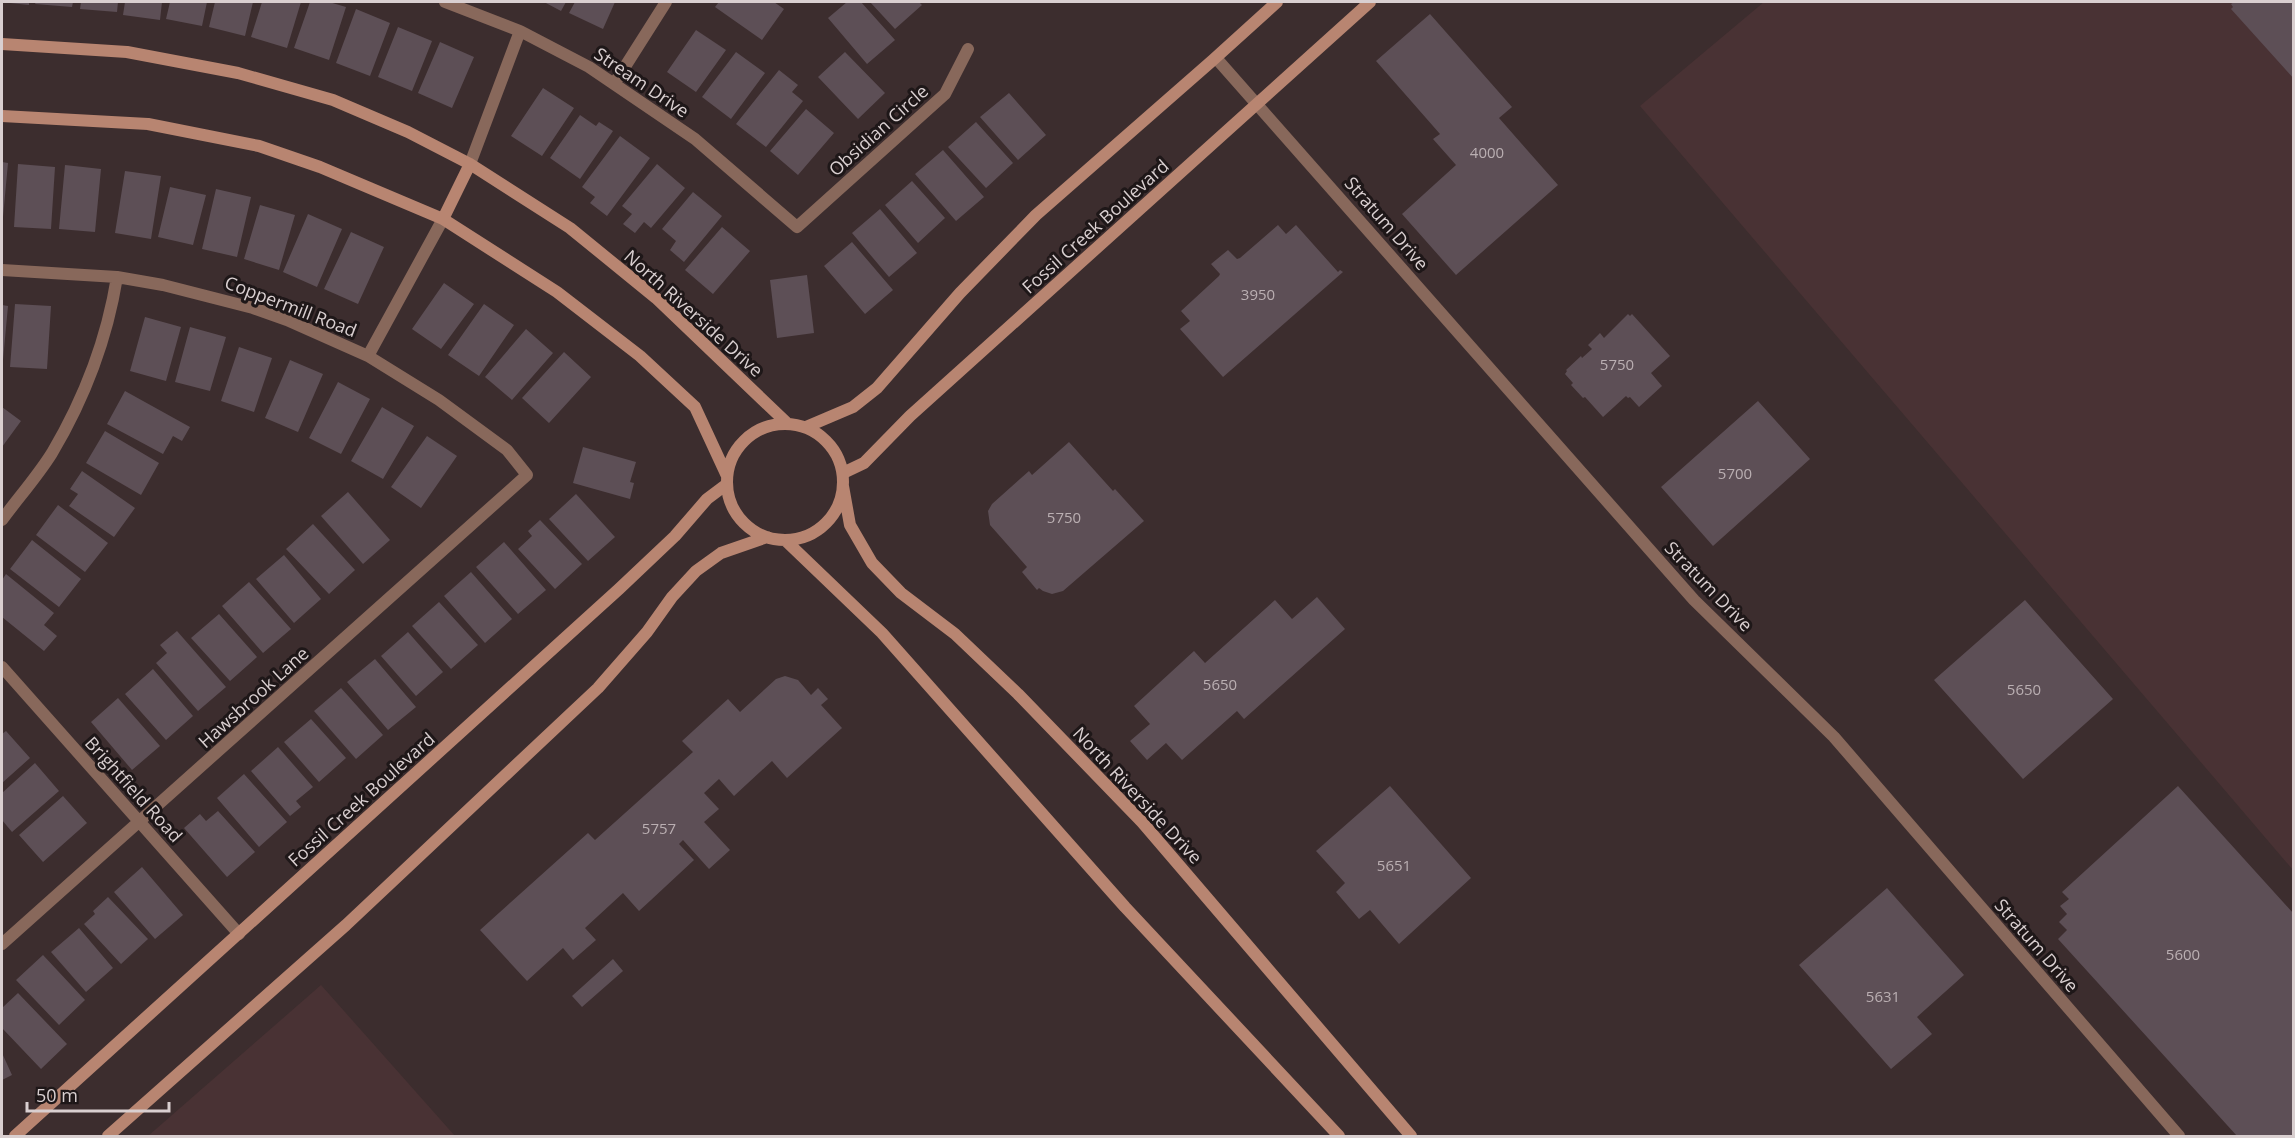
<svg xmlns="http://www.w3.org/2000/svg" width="2295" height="1138" font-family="'Open Sans',sans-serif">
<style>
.built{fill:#493234}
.building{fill:#5d4f56}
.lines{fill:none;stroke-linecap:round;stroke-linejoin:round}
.minor{stroke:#88685b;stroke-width:12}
.secondary{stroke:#b88571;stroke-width:12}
.labels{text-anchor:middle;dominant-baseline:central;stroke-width:6;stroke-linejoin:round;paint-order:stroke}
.number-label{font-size:15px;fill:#baafb2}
.street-label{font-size:18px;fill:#d9cfd0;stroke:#1e1718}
</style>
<rect width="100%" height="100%" fill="#3c2d2e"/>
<!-- built -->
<path class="built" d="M1764 2H2293V870L1640 106Z
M321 985 455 1136H148Z"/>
<!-- building -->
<path class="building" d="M10 2H29V5L10 3Z
M36 2H73L72 7 35 4Z
M81 2H118L117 12 80 9Z
M125 2H162L160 20 123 15Z
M170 2H207L202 26 166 19Z
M215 2H253L245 36 209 27Z
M262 2H301L287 48 251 37Z
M310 2H329L346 7 329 60 294 48Z
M544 2H566L561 11Z
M575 2H615L603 29 569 13Z
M719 2H774L784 9 762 40 715 7Z
M847 2H861L895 40 867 64 828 18Z
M870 2H919L922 5 895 29Z
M2234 2H2294V79L2231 9 2233 7 2231 4Z
M356 9 390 23 370 76 336 63Z
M1430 14 1512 107 1499 118 1558 185 1456 275 1402 214 1456 165 1433 139 1440 134 1376 61Z
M398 27 432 41 412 91 378 77Z
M696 30 726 50 696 92 667 72Z
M440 42 474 57 452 108 418 93Z
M736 52 765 73 731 119 702 97Z
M845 52 885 93 858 119 818 77Z
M779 70 798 85 792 92 803 101 766 147 736 124Z
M543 88 574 108 542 156 511 136Z
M1009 93 1046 135 1018 160 980 117Z
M806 109 834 133 798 175 770 151Z
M580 115 596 126 599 122 613 131 580 179 550 158Z
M976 122 1013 163 986 188 948 147Z
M620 136 650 158 607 216 590 203 595 197 582 187Z
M943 150 984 197 956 221 915 174Z
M2 162 8 163 3 217H2Z
M18 164 55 167 51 229 14 227Z
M657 164 685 188 651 228 644 222 635 233 623 224 632 214 622 206Z
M65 165 101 169 95 232 59 229Z
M125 171 161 176 151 239 115 233Z
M912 181 945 218 918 243 885 205Z
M170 187 206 195 193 245 158 237Z
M216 189 251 197 237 257 202 249Z
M693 192 722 216 684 262 670 250 676 241 662 229Z
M260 205 295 215 279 270 244 259Z
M880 209 917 253 889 277 852 233Z
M308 214 342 229 317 287 283 272Z
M1278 225 1286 234 1296 225 1338 272 1340 270 1343 272 1223 377 1180 329 1190 321 1181 311 1219 276 1220 274 1211 264 1228 250 1237 259 1240 258Z
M722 227 750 251 713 294 685 270Z
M351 232 384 247 358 304 324 289Z
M852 242 893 290 865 314 824 266Z
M807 275 814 333 777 338 770 280Z
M444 283 474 304 441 349 412 329Z
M15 304 51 306 47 369 10 367Z
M484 304 514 325 479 376 448 355Z
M2 305 8 306 3 360H2Z
M1628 314 1630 316 1632 314 1670 356 1651 373 1662 386 1639 407 1630 397 1628 398 1626 396 1603 417 1585 397 1583 398 1571 385 1573 383 1565 374 1567 371 1566 370 1581 356 1582 358 1592 349 1588 345 1600 333 1604 338Z
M145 317 181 327 166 381 130 371Z
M190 327 226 337 210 391 175 382Z
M526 329 553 353 512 400 485 377Z
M239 347 272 358 254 412 221 401Z
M564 352 591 377 549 423 522 398Z
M290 360 323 374 298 432 265 418Z
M338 382 370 399 341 454 309 438Z
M125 391 190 427 182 441 173 436 163 454 107 424Z
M1758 401 1810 459 1713 546 1661 487Z
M2 407 21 421 2 447Z
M382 407 414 426 383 479 351 461Z
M105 431 159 463 141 495 86 463Z
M427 436 457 456 421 508 391 487Z
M1069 442 1113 491 1115 489 1144 521 1063 591 1052 594 1043 591 1039 588 1037 590 1022 572 1027 567 990 525 988 511 992 504 1029 471 1032 475Z
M583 447 636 462 630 482 634 483 630 499 573 483Z
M82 471 135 508 114 537 69 506 78 494 70 489Z
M348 492 390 540 363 564 321 516Z
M576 494 615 537 588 561 549 519Z
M58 505 108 543 85 572 36 535Z
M540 520 582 564 555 589 518 549 532 536 528 531Z
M313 524 355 570 329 594 286 549Z
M32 540 81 579 59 607 10 569Z
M504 542 546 590 518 614 476 567Z
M284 555 321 599 294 623 256 579Z
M471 572 512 619 485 643 444 596Z
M6 574 54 613 44 625 57 636 44 651 2 617V580Z
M249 582 291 629 263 653 222 606Z
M1317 597 1345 629 1244 719 1237 711 1182 760 1166 743 1147 760 1130 741 1150 724 1134 706 1194 651 1205 663 1275 600 1292 619Z
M2025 600 2113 699 2023 779 1934 680Z
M439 602 478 645 451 669 412 626Z
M219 614 257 657 230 681 191 638Z
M177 631 226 687 198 711 156 663 167 653 160 645Z
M408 632 443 672 416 696 381 656Z
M375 659 416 707 388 730 347 682Z
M153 669 193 716 166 740 125 694Z
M785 676 798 680 811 695 818 688 828 699 821 705 842 728 787 778 772 761 734 796 719 779 704 793 719 809 704 822 730 850 709 869 683 840 679 844 694 860 651 900 639 911 623 893 585 928 596 940 573 960 563 948 527 981 480 930 588 833 595 840 693 752 682 741 728 699 740 712 776 679Z
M341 688 383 735 356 759 314 711Z
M118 698 160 746 132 770 91 722Z
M311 719 346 758 319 782 284 742Z
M6 731 30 758 2 783V734Z
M278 747 313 787 296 801 301 807 290 816 251 771Z
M35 763 59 791 12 832 2 820V793Z
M244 774 287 822 259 847 217 798Z
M1390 786 1471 878 1399 944 1370 910 1359 919 1336 892 1345 883 1316 851Z
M2178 786 2294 914V1136H2237L2058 939 2067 930 2059 922 2067 914 2060 906 2069 899 2062 892Z
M63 796 87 823 43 862 19 835Z
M218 811 255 852 227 877 184 828 200 814 206 821Z
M142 867 183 915 155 939 114 892Z
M1887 888 1964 975 1917 1017 1932 1034 1891 1069 1799 965Z
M108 897 148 939 121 964 84 924 95 914 93 911Z
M79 928 113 968 86 992 51 952Z
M43 955 85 1000 59 1025 16 980Z
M613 959 623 971 582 1007 572 996Z
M18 993 67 1044 41 1069 2 1028V1008Z
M2 1053 12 1075 2 1080Z"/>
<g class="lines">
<!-- minor -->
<path class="minor" d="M445 2 520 31 589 67 695 139 797 227 945 94 968 49
M1216 58 1694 600 1834 737 2179 1136
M614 84 666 2
M470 164 520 31
M2 270 117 277 163 285 253 308 287 320 368 356 439 400 507 450 527 475 2 944
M368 356 443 219
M2 520C18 498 37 477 52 453 84 399 107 339 117 277
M2 667 239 934"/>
<!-- secondary -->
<path class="secondary" d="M2 44 127 52 238 73 333 100 408 132 470 164 570 228 656 298 788 424
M2 116 148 124 259 146 320 167 443 219 557 292 640 356 695 407 727 476
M443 219 470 164
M727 482a58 58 0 1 1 116 0a58 58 0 1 1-116 0Z
M806 427 853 407 877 388 960 293 1036 215 1213 60 1277 2
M843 473 864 463 910 416 1370 2
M843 486 850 525 872 563 901 593 955 634 1018 694 1142 822 1411 1136
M785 540 882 633 1125 907 1339 1136
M15 1136 619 589 675 536 707 499 727 484
M108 1136 346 925 598 688 647 632 672 597 696 571 721 553 767 537"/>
</g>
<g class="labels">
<!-- number labels -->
<g class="number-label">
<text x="1487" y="152">4000</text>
<text x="1258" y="294">3950</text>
<text x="1617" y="364">5750</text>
<text x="1735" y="473">5700</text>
<text x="1064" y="517">5750</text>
<text x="1220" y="684">5650</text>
<text x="2024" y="689">5650</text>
<text x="659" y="828">5757</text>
<text x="1394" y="865">5651</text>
<text x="2183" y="954">5600</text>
<text x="1883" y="996">5631</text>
</g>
<!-- street labels -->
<g class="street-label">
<text transform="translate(642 82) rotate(34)">Stream Drive</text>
<text transform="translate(878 130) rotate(-42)">Obsidian Circle</text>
<text transform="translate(1387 223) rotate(49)">Stratum Drive</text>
<text transform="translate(1095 226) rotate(-42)">Fossil Creek Boulevard</text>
<text transform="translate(291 306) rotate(21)">Coppermill Road</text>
<text transform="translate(694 313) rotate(42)">North Riverside Drive</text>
<text transform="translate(1709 586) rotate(46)">Stratum Drive</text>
<text transform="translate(253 697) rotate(-42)">Hawsbrook Lane</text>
<text transform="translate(134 789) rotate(48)">Brightfield Road</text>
<text transform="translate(1138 795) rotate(47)">North Riverside Drive</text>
<text transform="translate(361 799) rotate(-42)">Fossil Creek Boulevard</text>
<text transform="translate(2037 945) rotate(49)">Stratum Drive</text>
</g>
</g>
<!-- border -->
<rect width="2295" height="1138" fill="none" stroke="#d9cfd0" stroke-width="6"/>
<!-- scale -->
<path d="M27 1102v9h142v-9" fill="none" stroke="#d9cfd0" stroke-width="3"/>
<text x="36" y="1102" font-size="18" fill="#d9cfd0" stroke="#1e1718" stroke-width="4.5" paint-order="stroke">50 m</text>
</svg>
